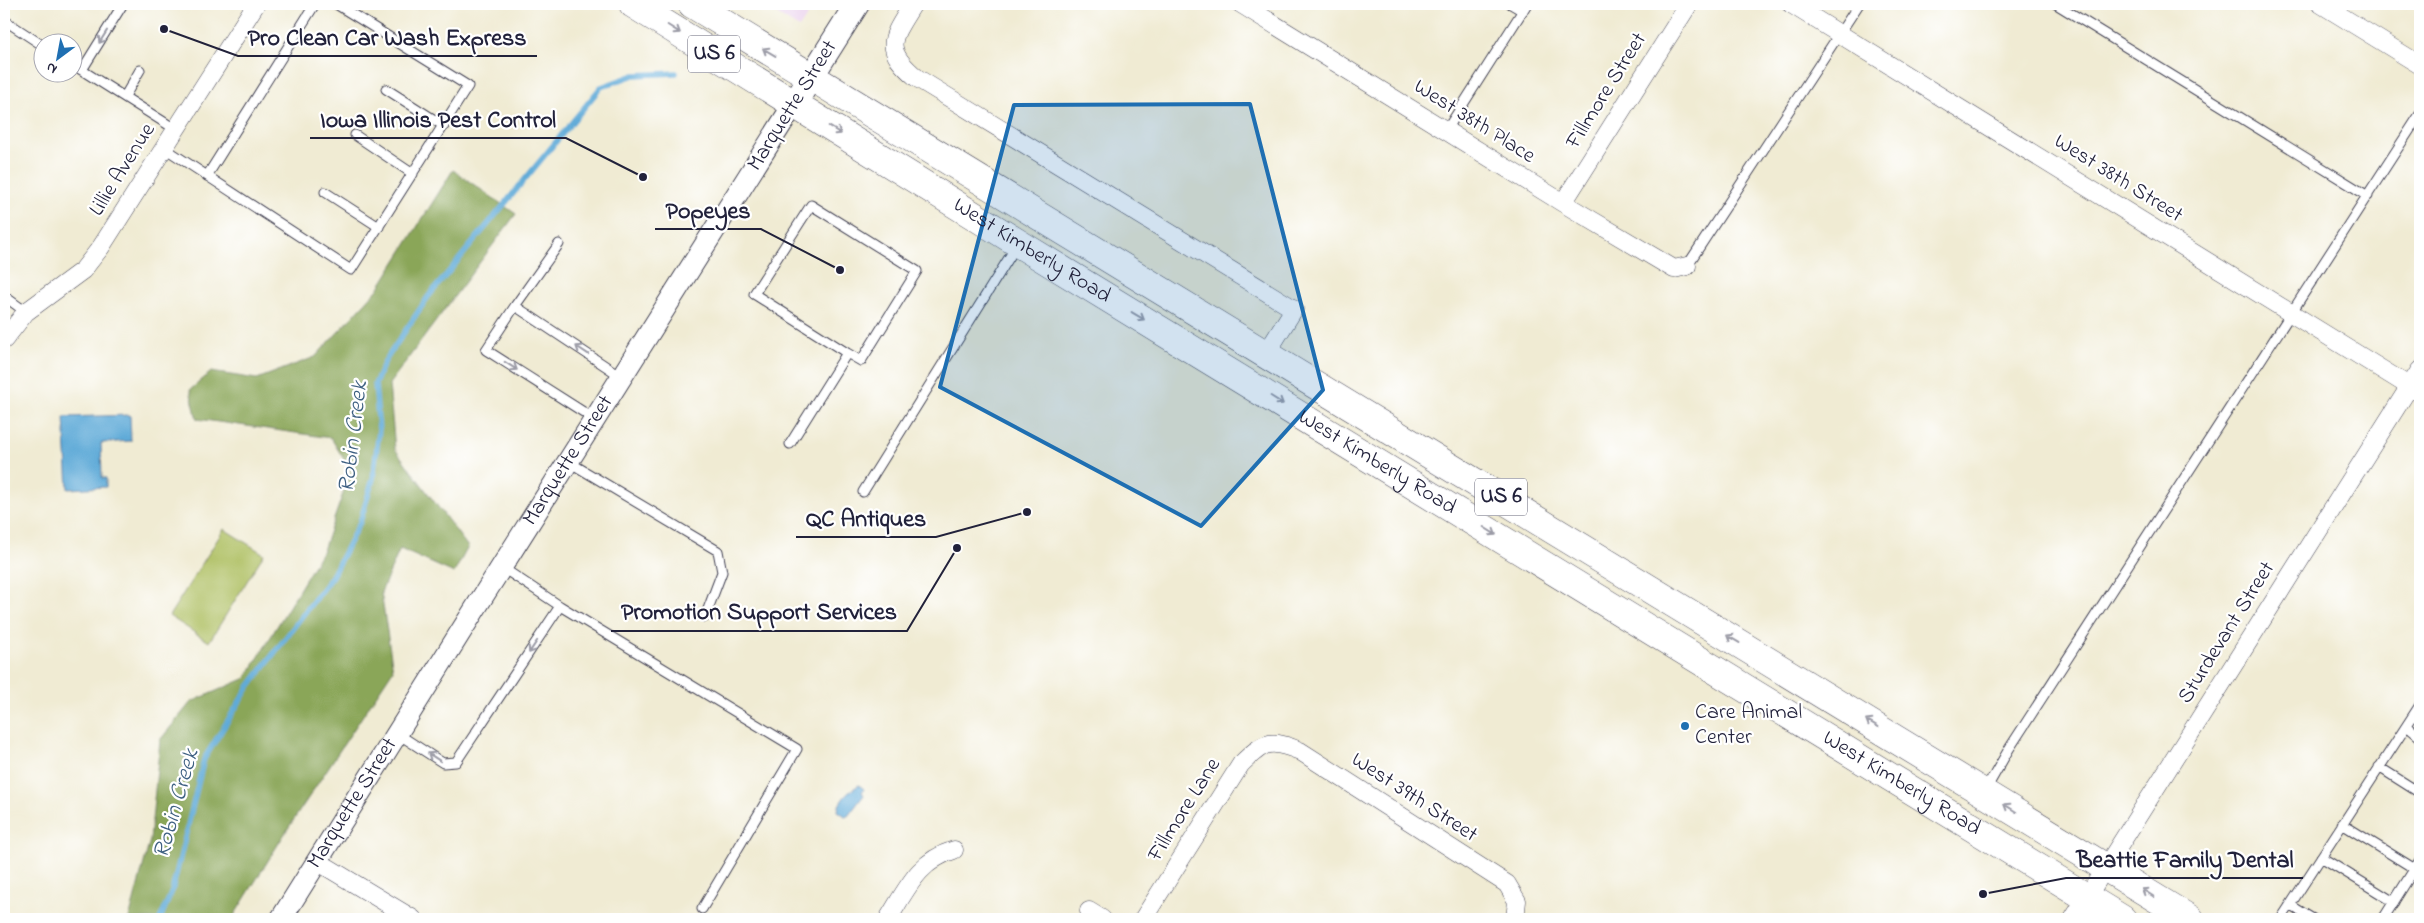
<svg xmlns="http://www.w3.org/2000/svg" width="2424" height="923" font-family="'Indie Flower',sans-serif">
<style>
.built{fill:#ead1ed}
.green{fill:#aebf62;stroke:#68704e}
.forest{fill:#8aa658;stroke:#56644a}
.water{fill:#60abd8;stroke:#41668a}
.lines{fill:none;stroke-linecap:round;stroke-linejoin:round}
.stream{stroke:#60abd8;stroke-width:5.5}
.service-casing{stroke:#414052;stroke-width:11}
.minor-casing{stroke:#414052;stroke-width:19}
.tertiary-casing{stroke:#414052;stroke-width:23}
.secondary-casing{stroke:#414052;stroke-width:26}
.primary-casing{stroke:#414052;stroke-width:29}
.service{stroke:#fff;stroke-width:9}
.minor{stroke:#fff;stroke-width:18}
.tertiary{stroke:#fff;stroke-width:21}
.secondary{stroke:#fff;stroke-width:24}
.primary{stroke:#fff;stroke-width:28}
.oneway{stroke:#9c9ca7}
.marked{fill:#1f6fb2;fill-opacity:0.2;stroke:#1f6fb2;stroke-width:4;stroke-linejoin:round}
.poi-dot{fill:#1f6fb2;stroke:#fff;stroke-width:2}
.labels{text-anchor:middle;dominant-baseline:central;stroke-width:4.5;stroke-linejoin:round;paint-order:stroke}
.shield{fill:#fff;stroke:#646476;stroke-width:1}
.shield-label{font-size:21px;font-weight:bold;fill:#22223b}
.street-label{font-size:22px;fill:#22223b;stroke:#fff}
.poi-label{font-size:22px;fill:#22223b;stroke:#fff;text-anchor:start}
.water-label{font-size:24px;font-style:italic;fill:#3e6082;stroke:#fff}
.leader{fill:none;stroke:#22223b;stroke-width:2}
.callout-dot{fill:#22223b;stroke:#fff;stroke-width:2}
.callout-label{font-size:24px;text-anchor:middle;font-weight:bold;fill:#22223b;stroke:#fff;stroke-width:4.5;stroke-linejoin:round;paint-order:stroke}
</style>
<rect width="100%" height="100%" fill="#fff"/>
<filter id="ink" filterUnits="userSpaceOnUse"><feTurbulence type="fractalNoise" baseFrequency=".02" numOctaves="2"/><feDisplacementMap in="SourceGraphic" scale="10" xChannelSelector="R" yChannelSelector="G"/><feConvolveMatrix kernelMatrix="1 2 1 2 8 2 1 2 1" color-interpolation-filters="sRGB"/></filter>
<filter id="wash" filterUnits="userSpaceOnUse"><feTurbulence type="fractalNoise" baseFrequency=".0096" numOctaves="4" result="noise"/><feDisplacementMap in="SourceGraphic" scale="20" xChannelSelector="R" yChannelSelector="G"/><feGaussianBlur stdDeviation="1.12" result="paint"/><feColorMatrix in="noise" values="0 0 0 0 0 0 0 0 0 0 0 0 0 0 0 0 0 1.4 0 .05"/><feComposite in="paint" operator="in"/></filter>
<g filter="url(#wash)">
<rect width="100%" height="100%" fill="#f0ebd3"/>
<!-- built -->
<path class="built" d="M761 4H815L799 28Z"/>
<!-- green -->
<path class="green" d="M224 529 264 554 209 642 169 616Z"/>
<!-- forest -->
<path class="forest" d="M453 170 516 214 389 384 395 449 468 547 454 573 400 549 381 592 393 670 287 830 232 919H129L150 840 160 740 191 702 246 678 323 550 351 471 331 438 197 419 190 390 211 372 257 379 315 357 378 289Z"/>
<!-- water -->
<path class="water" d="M130 415 131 441 101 443 102 478H106V487L68 489 64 417Z
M859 785 864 789 862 792 864 795 848 816H845L838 811C838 800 852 789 859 785Z"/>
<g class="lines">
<!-- stream -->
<path class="stream" d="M160 919 172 891 204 759 248 688 332 576 360 522 373 479 379 430 375 384 385 361 428 297 601 87 634 75 676 73"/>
</g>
</g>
<g filter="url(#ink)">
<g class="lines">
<!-- service casing -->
<g class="service-casing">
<path id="service" d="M1511 4 1523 11
M2056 4 2368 196
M4 20 42 45
M72 64 175 129
M82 70 123 4
M386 89 444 126
M125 96 140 70
M1446 131 1527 4
M355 135 413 174
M163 147 351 270 468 86 336 4
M207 176 315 4
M325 192 379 227
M1687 266 1859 4
M4 296 26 312
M515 306 559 244
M596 420 486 350 515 306 622 377
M790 444 847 353 754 294 811 205 917 271 861 361 847 353
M569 462 718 551 722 572 705 617
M863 492 1017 245
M503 568 560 606 797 749 702 909
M2407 726 2420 737
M398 734 443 763 456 762 560 606
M2379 767 2420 793
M1985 791 2009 749 2420 114
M2342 824 2415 869
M2321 857 2394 902
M2290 905 2313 919
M2281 919 2420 705
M2383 919 2420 860"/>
</g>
<!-- minor casing -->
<g class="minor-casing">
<path id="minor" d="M913 4C892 38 881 48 917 78L1294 309 1266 354
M1241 4 1563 203 1674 269 1687 266
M1791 4 2420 393
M2321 4 2420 65
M1563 203 1689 4
M4 340 26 312 83 270 101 247 256 4
M317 861 413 919
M1089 911 1102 919
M888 919C907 889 918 861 954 850
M1143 919 1241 764C1264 742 1269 738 1300 751L1507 884 1517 901 1515 919
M2073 919 2420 370"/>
</g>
<!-- tertiary casing -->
<g class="tertiary-casing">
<g id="tertiary">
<path id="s1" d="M281 919C450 646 623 376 794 104"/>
</g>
</g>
<!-- secondary casing -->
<g class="secondary-casing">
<path id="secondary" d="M794 104 857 4"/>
</g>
<!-- primary casing -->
<g class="primary-casing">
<g id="primary">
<path id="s2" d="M633 4 1018 243 2122 919"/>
<path d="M692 4 2190 919"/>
</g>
</g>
<!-- service -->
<use href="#service" class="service"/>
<!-- minor -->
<use href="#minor" class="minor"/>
<!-- tertiary -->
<use href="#tertiary" class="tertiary"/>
<!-- secondary -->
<use href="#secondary" class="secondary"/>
<!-- primary -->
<use href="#primary" class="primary"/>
</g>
<!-- one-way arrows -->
<defs><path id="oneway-shaft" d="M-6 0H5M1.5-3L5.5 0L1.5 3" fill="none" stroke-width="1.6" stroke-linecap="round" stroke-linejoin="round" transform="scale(1.25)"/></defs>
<g class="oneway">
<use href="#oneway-shaft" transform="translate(674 29) rotate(32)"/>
<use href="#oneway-shaft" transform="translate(103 37) rotate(122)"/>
<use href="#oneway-shaft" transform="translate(769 52) rotate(-149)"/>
<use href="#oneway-shaft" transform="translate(835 130) rotate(32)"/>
<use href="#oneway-shaft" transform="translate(1138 316) rotate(31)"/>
<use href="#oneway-shaft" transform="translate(582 350) rotate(-146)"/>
<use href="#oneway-shaft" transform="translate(511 366) rotate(33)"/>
<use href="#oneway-shaft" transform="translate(1277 400) rotate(32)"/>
<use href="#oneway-shaft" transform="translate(1490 531) rotate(32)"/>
<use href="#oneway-shaft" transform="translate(1733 639) rotate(-149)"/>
<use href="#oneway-shaft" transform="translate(533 647) rotate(124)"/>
<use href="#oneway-shaft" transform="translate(1872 723) rotate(-149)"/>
<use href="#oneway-shaft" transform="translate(434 757) rotate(-147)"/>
<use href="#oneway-shaft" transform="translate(2010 808) rotate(-148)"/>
<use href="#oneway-shaft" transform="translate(2148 893) rotate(-148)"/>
</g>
</g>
<!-- marked area -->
<path class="marked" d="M1250 104 1323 390 1201 526 940 387 1014 105Z"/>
<!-- markers -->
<circle class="poi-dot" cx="1685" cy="726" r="5"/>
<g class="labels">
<!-- shield labels -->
<g class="shield">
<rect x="688" y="35.5" width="52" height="37" rx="4"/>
<rect x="1475" y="478.5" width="52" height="37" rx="4"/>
</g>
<g class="shield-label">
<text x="714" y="54">US 6</text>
<text x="1501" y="497">US 6</text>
</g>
<!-- street labels -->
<g class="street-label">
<text transform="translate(1607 91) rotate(-58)">Fillmore Street</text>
<text transform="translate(793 106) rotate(-58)">Marquette Street</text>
<text transform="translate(1474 122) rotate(32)">West 38th Place</text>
<text transform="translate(123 170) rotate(-58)">Lillie Avenue</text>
<text transform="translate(2118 179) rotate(32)">West 38th Street</text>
<text stroke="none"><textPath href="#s2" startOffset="469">West Kimberly Road</textPath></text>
<text stroke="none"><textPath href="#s1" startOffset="541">Marquette Street</textPath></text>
<text stroke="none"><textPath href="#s2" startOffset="874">West Kimberly Road</textPath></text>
<text transform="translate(2227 633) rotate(-58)">Sturdevant Street</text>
<text stroke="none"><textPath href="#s2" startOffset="1489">West Kimberly Road</textPath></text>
<text transform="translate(1414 798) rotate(33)">West 39th Street</text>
<text stroke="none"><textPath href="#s1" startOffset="136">Marquette Street</textPath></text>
<text transform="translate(1185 810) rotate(-58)">Fillmore Lane</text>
</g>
<!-- poi labels -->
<g class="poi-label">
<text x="1695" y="713">Care Animal<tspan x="1695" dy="25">Center</tspan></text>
</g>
<!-- water labels -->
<g class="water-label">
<text transform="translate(354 437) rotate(-83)">Robin Creek</text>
<text transform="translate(177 804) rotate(-74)">Robin Creek</text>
</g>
</g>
<!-- callouts -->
<path class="leader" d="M164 29L238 56H537M643 177L566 138H310M840 270L761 229H655M1027 512L936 537H796M957 548L907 631H611M1983 894L2066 878H2303"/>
<g class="callout-dot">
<circle cx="164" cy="29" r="5"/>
<circle cx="643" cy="177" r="5"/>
<circle cx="840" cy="270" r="5"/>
<circle cx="1027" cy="512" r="5"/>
<circle cx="957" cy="548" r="5"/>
<circle cx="1983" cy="894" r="5"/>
</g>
<g class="callout-label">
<text x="387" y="45">Pro Clean Car Wash Express</text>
<text x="438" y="127">Iowa Illinois Pest Control</text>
<text x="708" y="218">Popeyes</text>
<text x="866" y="526">QC Antiques</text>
<text x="759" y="619">Promotion Support Services</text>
<text x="2185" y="867">Beattie Family Dental</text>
</g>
<!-- margin -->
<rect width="2424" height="923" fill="none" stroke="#fff" stroke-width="20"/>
<!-- north arrow -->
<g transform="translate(58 58) rotate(212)"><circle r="24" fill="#ffffff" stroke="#a7a7b1"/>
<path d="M0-4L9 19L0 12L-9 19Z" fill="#1f6fb2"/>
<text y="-8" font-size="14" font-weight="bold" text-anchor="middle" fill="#22223b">N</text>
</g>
</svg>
